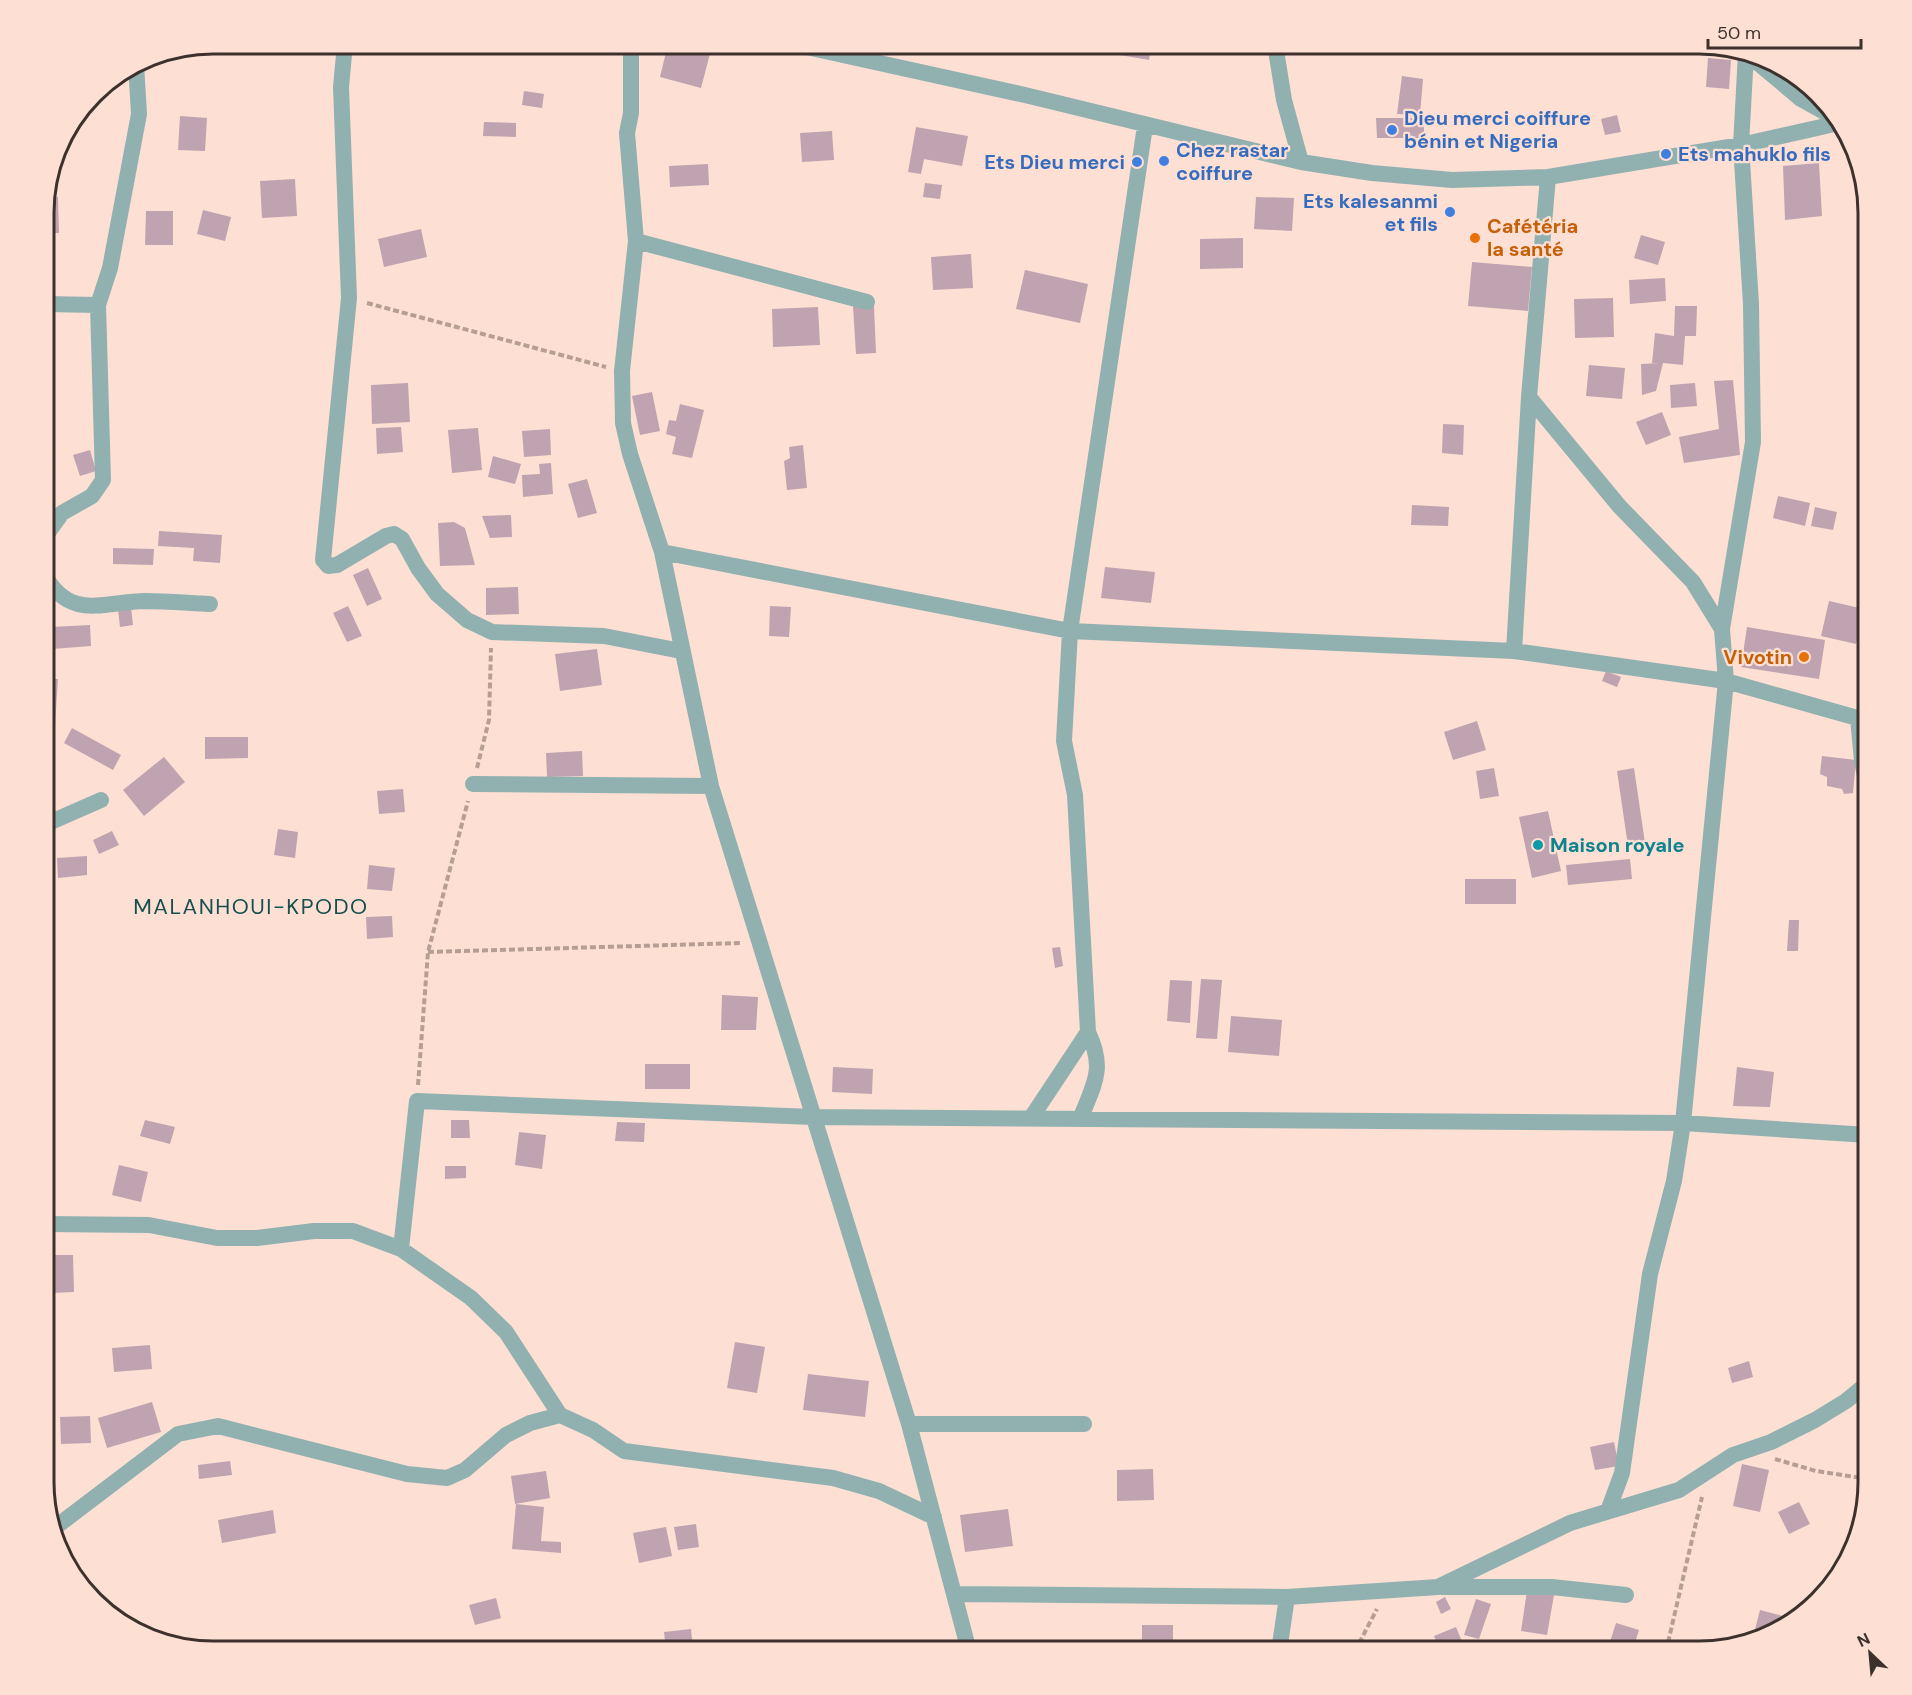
<svg xmlns="http://www.w3.org/2000/svg" width="1912" height="1695" font-family="'DM Sans',sans-serif">
<style>
.building{fill:#c0a3b0}
.lines{fill:none;stroke-linecap:round;stroke-linejoin:round}
.path{stroke:#b69e95;stroke-width:4;stroke-dasharray:6 3;stroke-linecap:butt}
.street{stroke:#91b1b1;stroke-width:16}
.shop-dot{fill:#3f7fe0;stroke:#fedfd3;stroke-width:2}
.food-dot{fill:#e8710a;stroke:#fedfd3;stroke-width:2}
.culture-dot{fill:#0f9aa8;stroke:#fedfd3;stroke-width:2}
.labels{text-anchor:middle;dominant-baseline:central;stroke-width:4.5;stroke-linejoin:round;paint-order:stroke}
.shop-label{font-size:20px;font-weight:bold;fill:#366cbe;stroke:#fedfd3;text-anchor:start}
.food-label{font-size:20px;font-weight:bold;fill:#c56008;stroke:#fedfd3;text-anchor:start}
.culture-label{font-size:20px;font-weight:bold;fill:#0d838f;stroke:#fedfd3;text-anchor:start}
.quarter-label{font-size:22px;letter-spacing:1.5px;fill:#13504e;stroke:#fedfd3}
.rim{fill:none;stroke:#3c312c;stroke-width:3}
</style>
<rect width="100%" height="100%" fill="#fedfd3"/>
<!-- building -->
<path class="building" d="M516 44H541L540 54 515 51Z
M668 44H700L712 46 701 88 660 77Z
M1122 44H1152L1149 60 1120 55Z
M1338 44H1358V49H1337Z
M1486 44H1507L1506 51 1485 49Z
M1708 58 1731 60 1729 89 1706 87Z
M1402 76 1423 79 1420 115 1397 114Z
M524 91 544 94 542 108 522 105Z
M1617 115 1621 132 1605 135 1601 119Z
M180 116 207 118 205 151 178 150Z
M1376 118H1424V138H1377Z
M484 122 516 123V137L483 136Z
M916 127 968 136 962 166 924 159 921 174 908 172Z
M832 131 834 160 802 162 800 133Z
M1819 163 1822 216 1785 220 1783 166Z
M708 164 709 185 670 187 669 166Z
M295 179 297 216 262 218 260 181Z
M925 183 942 185 940 199 923 197Z
M45 197H58L59 233H44Z
M1256 197 1294 198 1292 231 1254 229Z
M203 210 231 217 225 241 197 234Z
M146 211H173V245H145Z
M421 229 427 257 384 267 378 239Z
M1641 235 1665 242 1658 265 1634 258Z
M1243 238V268L1200 269V239Z
M971 254 973 288 933 290 931 257Z
M1472 262 1532 267 1528 311 1468 306Z
M1025 270 1088 284 1080 323 1016 309Z
M1665 278 1666 301 1630 304 1629 280Z
M1613 298 1614 337 1575 338 1574 299Z
M874 306 876 353 856 354 853 307Z
M1675 306H1697L1696 336H1685L1683 365 1663 363 1656 391 1642 395 1641 364 1660 363H1652L1655 333 1674 336Z
M818 307 820 345 773 347 772 309Z
M1589 365 1625 368 1622 399 1586 396Z
M1733 380 1740 455 1684 463 1679 437 1719 429 1714 381Z
M408 383 410 422 372 424 371 385Z
M1695 383 1697 406 1671 408 1670 385Z
M652 392 660 431 640 435 632 396Z
M680 404 704 410 692 458 672 454 676 437 666 434 669 420 676 421Z
M1662 412 1671 435 1646 445 1636 422Z
M1443 424 1464 425 1463 455 1442 453Z
M401 427 403 452 377 454 376 428Z
M478 428 482 470 452 473 448 430Z
M550 429 551 455 524 457 522 431Z
M803 445 807 488 787 490 784 461 790 458 789 447Z
M90 450 96 471 80 476 73 455Z
M493 456 521 464 515 484 488 477Z
M551 463 553 494 523 497 522 475 540 474 539 464Z
M587 479 597 513 578 518 568 484Z
M1778 496 1810 503 1805 526 1773 518Z
M1412 505 1449 507 1448 526 1411 525Z
M1815 507 1837 512 1833 530 1811 526Z
M511 515 512 537 490 538 482 516Z
M454 522 465 528 475 565 440 566 438 523Z
M159 531 222 535 220 563 193 561 194 548 158 546Z
M113 548 154 549 153 565 113 564Z
M1105 567 1155 572 1151 603 1101 598Z
M368 568 382 599 367 606 353 575Z
M518 587 519 614 486 615V588Z
M1829 601 1864 609 1856 644 1821 636Z
M348 606 362 636 347 642 333 613Z
M770 606 791 607 789 637 769 636Z
M131 607 133 625 120 627 118 609Z
M90 625 91 646 52 649 51 627Z
M1747 627 1825 640 1819 679 1741 667Z
M597 649 602 685 560 691 555 654Z
M1606 671 1621 677 1617 687 1602 681Z
M44 679H58L54 740H44Z
M1477 721 1486 750 1453 760 1444 732Z
M72 728 121 755 113 770 64 743Z
M205 737H248V758L205 759Z
M582 751 583 776 547 777 546 753Z
M1822 756 1856 760 1853 793 1844 794 1842 789 1827 786V777L1820 774Z
M164 757 185 782 144 816 123 790Z
M1494 768 1499 796 1480 799 1476 771Z
M1634 768 1645 843 1628 846 1617 771Z
M403 789 405 812 379 814 377 791Z
M1548 811 1561 871 1532 878 1519 817Z
M278 829 298 832 295 858 274 855Z
M112 831 119 845 99 854 93 840Z
M87 856V875L58 878 57 858Z
M1630 859 1632 879 1568 885 1566 865Z
M369 865 395 868 392 891 367 889Z
M1465 879H1516V904H1465Z
M392 916 393 937 367 939 366 917Z
M1789 920H1799L1798 951H1787Z
M1060 947 1063 966 1055 968 1052 948Z
M1201 979 1222 980 1217 1039 1196 1038Z
M1170 980 1192 981 1190 1023 1167 1021Z
M722 995 758 997 756 1030H721Z
M1231 1016 1282 1020 1279 1056 1228 1052Z
M645 1064H690V1089H645Z
M833 1067 873 1069 872 1094 832 1092Z
M1737 1067 1774 1072 1770 1107 1733 1106Z
M145 1120 175 1127 170 1144 140 1136Z
M451 1120H469L470 1138H451Z
M617 1122 645 1123 644 1142 615 1141Z
M519 1132 546 1135 542 1169 515 1165Z
M119 1165 148 1172 141 1202 112 1195Z
M445 1166H466V1178L445 1179Z
M51 1255H73L74 1292 52 1293Z
M735 1342 765 1347 757 1393 727 1388Z
M150 1345 152 1369 114 1372 112 1348Z
M1749 1361 1753 1377 1732 1383 1728 1368Z
M808 1374 869 1381 865 1417 803 1410Z
M152 1402 161 1432 107 1448 98 1418Z
M90 1416 91 1443 61 1444 60 1417Z
M1614 1442 1619 1466 1595 1470 1590 1447Z
M230 1461 232 1475 199 1479 198 1465Z
M1742 1464 1769 1470 1760 1512 1733 1506Z
M1153 1469 1154 1500 1117 1501V1470Z
M546 1471 550 1498 515 1504 511 1476Z
M1799 1502 1810 1524 1789 1534 1778 1512Z
M516 1504 544 1507 541 1541 561 1542V1553L512 1549Z
M1008 1509 1013 1546 965 1552 960 1515Z
M273 1510 276 1533 222 1543 218 1520Z
M696 1524 699 1547 678 1550 674 1527Z
M666 1527 672 1556 639 1563 633 1533Z
M83 1575 102 1594 94 1602 78 1581Z
M1527 1591 1554 1595 1547 1635 1521 1631Z
M1445 1597 1451 1609 1441 1614 1436 1602Z
M496 1598 501 1618 475 1625 469 1605Z
M1476 1599 1491 1604 1479 1639 1464 1635Z
M1760 1610 1794 1619 1764 1638 1752 1641Z
M1616 1623 1639 1630 1634 1646 1647 1650 1649 1641 1659 1644 1656 1651H1607Z
M1142 1625H1173V1650H1142Z
M1456 1627 1466 1651H1440L1434 1636Z
M691 1629 693 1651H666L664 1632Z
M1385 1642 1389 1651H1373L1371 1648Z"/>
<g class="lines">
<!-- path -->
<path class="path" d="M367 303 606 367
M477 768 489 720 491 648
M428 952 742 943
M418 1085 428 952 468 801
M1775 1459 1816 1471 1868 1479
M1355 1651 1377 1609
M1666 1651 1702 1497"/>
<!-- street -->
<path class="street" d="M345 44 341 87 349 298 323 560 328 566 337 565 386 536 394 534 402 539 418 568 437 594 467 620 492 632 604 636 681 651
M631 44V113L627 133 636 241 622 371 623 423 630 454 662 552 711 786 909 1424 969 1651
M793 44 1025 95 1301 162 1372 173 1452 180 1548 177 1741 145 1839 123
M1275 44 1284 100 1301 162
M1746 53 1801 99 1837 119
M636 241 867 302
M44 304 98 305
M1529 397 1620 507 1693 582 1722 629
M44 538 62 513 92 496 103 480 98 305 110 268 139 114 136 64
M662 552 1070 631 1514 651 1726 681 1868 721
M44 574C70 621 102 602 145 601 167 601 188 603 210 604
M1514 651 1529 397 1548 177
M1858 718 1862 761 1868 791
M473 784 711 786
M44 825 101 800
M1081 1117C1095 1082 1105 1068 1088 1032
M1031 1118 1088 1032 1075 795 1064 741 1070 631 1145 126
M44 1224 149 1225 217 1238H257L314 1231H353L401 1249 417 1101 813 1117 1683 1123 1868 1135
M401 1249 471 1298 506 1332 560 1415 593 1430 624 1451 833 1478 879 1491 934 1517
M909 1424H1084
M1608 1511 1622 1473 1650 1274 1674 1181 1683 1123 1726 681 1722 629 1753 442 1751 304 1741 145 1746 53
M53 1529 178 1434 218 1426 407 1474 447 1478 465 1470 506 1435 530 1423 560 1415
M1442 1587H1552L1626 1595
M954 1594 1287 1597 1438 1587 1570 1523 1679 1490 1733 1455 1771 1442 1815 1420 1846 1401 1868 1383
M1279 1651 1287 1597"/>
</g>
<!-- markers -->
<g class="shop-dot">
<circle cx="1392" cy="130" r="6"/>
<circle cx="1666" cy="154" r="6"/>
<circle cx="1164" cy="161" r="6"/>
<circle cx="1137" cy="162" r="6"/>
<circle cx="1450" cy="212" r="6"/>
</g>
<g class="food-dot">
<circle cx="1475" cy="238" r="6"/>
<circle cx="1804" cy="657" r="6"/>
</g>
<circle class="culture-dot" cx="1538" cy="845" r="6"/>
<g class="labels">
<!-- shop labels -->
<g class="shop-label">
<text x="1404" y="118">Dieu merci coiffure<tspan x="1404" dy="23">bénin et Nigeria</tspan></text>
<text x="1176" y="150">Chez rastar<tspan x="1176" dy="23">coiffure</tspan></text>
<text x="1678" y="154">Ets mahuklo fils</text>
<text x="1125" y="162" text-anchor="end">Ets Dieu merci</text>
<text x="1438" y="201" text-anchor="end">Ets kalesanmi<tspan x="1438" dy="23">et fils</tspan></text>
</g>
<!-- food labels -->
<g class="food-label">
<text x="1487" y="226">Cafétéria<tspan x="1487" dy="23">la santé</tspan></text>
<text x="1792" y="657" text-anchor="end">Vivotin</text>
</g>
<!-- culture labels -->
<g class="culture-label">
<text x="1550" y="845">Maison royale</text>
</g>
<!-- quarter labels -->
<g class="quarter-label">
<text x="251" y="906">MALANHOUI-KPODO</text>
</g>
</g>
<!-- crop -->
<path d="M0 0H1912V1695H0ZM213 54H1699A159 159 0 0 1 1858 213V1482A159 159 0 0 1 1699 1641H213A159 159 0 0 1 54 1482V213A159 159 0 0 1 213 54Z" fill="#fedfd3" fill-rule="evenodd"/>
<path class="rim" d="M213 54H1699A159 159 0 0 1 1858 213V1482A159 159 0 0 1 1699 1641H213A159 159 0 0 1 54 1482V213A159 159 0 0 1 213 54Z"/>
<!-- north arrow -->
<g transform="translate(1870 1653) rotate(334)" stroke="#fedfd3" stroke-width="4.5" paint-order="stroke">
<path d="M0-4.5L10 22L0 15L-10 22Z" fill="#3c312c"/>
<text y="-9" font-size="16" font-weight="bold" text-anchor="middle" fill="#3c312c">N</text>
</g>
<!-- scale -->
<path d="M1708 39v9h153v-9" fill="none" stroke="#3c312c" stroke-width="3"/>
<text x="1717" y="39" font-size="18" fill="#3c312c" stroke="#fedfd3" stroke-width="4.5" paint-order="stroke">50 m</text>
</svg>
